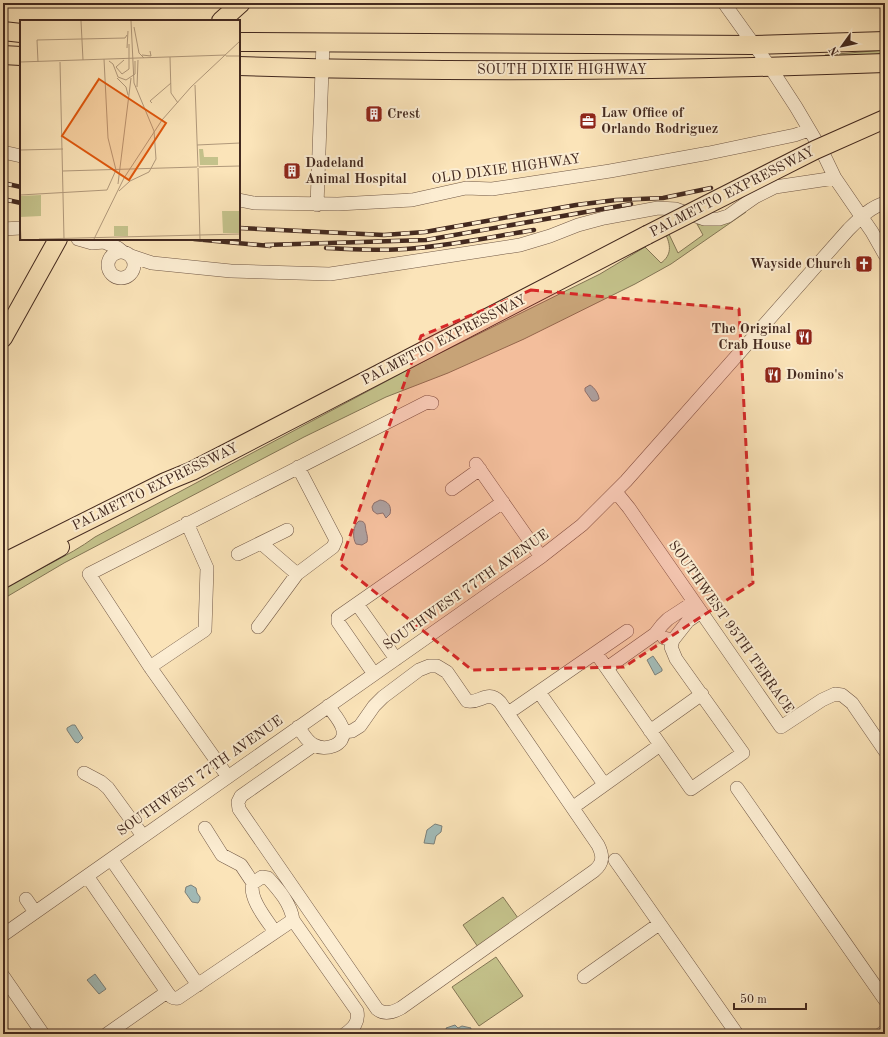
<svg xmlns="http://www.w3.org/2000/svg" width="888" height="1037" font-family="'Old Standard TT',serif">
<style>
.green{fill:#c4c28b;stroke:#847655}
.water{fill:#a2bcb9;stroke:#7c817b}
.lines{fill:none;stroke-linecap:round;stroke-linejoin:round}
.minor-casing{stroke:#715846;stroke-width:14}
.highway-casing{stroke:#43291f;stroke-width:20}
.minor{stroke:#fcedd2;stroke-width:13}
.highway{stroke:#fbe4b9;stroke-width:18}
.rail-casing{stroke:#43291f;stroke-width:4.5}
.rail{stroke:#fcedd2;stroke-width:3;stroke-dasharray:9;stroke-linecap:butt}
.highway-bridge-casing{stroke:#43291f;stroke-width:20;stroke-linecap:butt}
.highway-bridge{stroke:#fbe4b9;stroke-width:18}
.marked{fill:#d62828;fill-opacity:0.2;stroke:#d62828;stroke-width:3;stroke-dasharray:8 5;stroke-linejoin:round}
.labels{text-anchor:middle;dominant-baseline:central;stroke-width:4;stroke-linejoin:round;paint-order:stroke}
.street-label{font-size:14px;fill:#43291f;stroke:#fcedd2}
.poi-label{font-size:14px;font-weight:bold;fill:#43291f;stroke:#fcedd2;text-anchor:start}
.inset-road{fill:none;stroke:#b1997b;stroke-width:1}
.view{fill:#e0570d;fill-opacity:0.15;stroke:#e0570d;stroke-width:2}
.inset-edge{fill:none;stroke:#43291f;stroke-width:2}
</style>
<rect width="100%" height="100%" fill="#fbe4b9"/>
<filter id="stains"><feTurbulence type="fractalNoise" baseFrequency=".005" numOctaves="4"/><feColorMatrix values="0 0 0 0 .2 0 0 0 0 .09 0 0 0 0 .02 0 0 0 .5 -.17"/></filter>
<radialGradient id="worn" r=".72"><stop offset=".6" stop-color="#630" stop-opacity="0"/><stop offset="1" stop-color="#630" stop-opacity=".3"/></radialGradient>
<!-- green -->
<path class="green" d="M885 50V54L825 57V55Z
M744 210 746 212 671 264 635 284 524 339 448 373 386 397 304 437 64 563 3 599V588C33 571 68 557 95 537L428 359 600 274 645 247 661 263C672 255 671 245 665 233L668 232 678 253 703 235 697 224 705 225Z
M503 897 518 918 478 947 463 925Z
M496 957 523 996 479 1026 452 987Z"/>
<!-- water -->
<path class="water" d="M590 385C594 387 599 394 599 399L596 401H592L585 391V388Z
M380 500C388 501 392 506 390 514L386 518 383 513 377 514 373 511 372 507 374 503Z
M359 521C366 521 365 525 366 531 367 535 368 537 367 542L362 545 356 544C352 538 353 525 359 521Z
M653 656 662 669V671L655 675 647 660Z
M72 725H75L83 738 78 743 75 742 67 730V728Z
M435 824 442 826 441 832 436 836 434 844 424 843 427 830Z
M191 885 196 888 197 893 200 897V900L198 903 192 902 185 892 186 887Z
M95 974 106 989 99 994 87 980Z
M455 1025 458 1028 462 1026 471 1028 470 1034H448L446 1028Z"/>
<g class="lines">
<!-- minor casing -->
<g class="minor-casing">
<path id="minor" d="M724 3 770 67 796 107 822 151 835 178 872 232 885 255
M3 152 21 156
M239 200 254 203 338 204 412 200 466 188 492 189 610 171 709 153 795 135 809 130
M317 205 323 43
M3 229 21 228
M78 239 92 243 104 242 118 248 123 252
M108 265a13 13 0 1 1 26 0a13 13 0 1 1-26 0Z
M131 256 152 263 231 271 330 274 520 245 550 236 578 225 604 218 658 208 676 209 704 219H719L728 216 755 197 775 187 835 178
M476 464 541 557
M452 489 480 469
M616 492 629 508 781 727 822 700 835 694 842 695 852 703 885 751
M261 543 297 574
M238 554 287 530
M357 604 396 659
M258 627 297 574 333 547 336 540 298 467
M664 638 673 640 688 621 701 612
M596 653 691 789 743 753 676 659 671 647 673 640
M150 667 205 630 207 568 187 523
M607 668 655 634 662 625 668 619 694 602
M374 674 338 622V617L503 502
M539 692 604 784
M514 709 627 631
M298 727C303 733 307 742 314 745 325 751 346 746 343 730 341 721 333 713 328 706
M650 731 702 694
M314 745 241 796 238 802 239 809 377 1009C384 1015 392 1013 401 1008L594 871C604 863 603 855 598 845L500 702C487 689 480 704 467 701L447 672 437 666H429L419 670 383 697 374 706 360 726 352 731 343 732
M84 773 101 782 108 788 143 836
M228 777 150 667 89 574 427 402 432 403
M737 788 885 1000
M579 803 660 745
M205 828 222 855 241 865 253 883
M111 859 198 985
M615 860 737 1034
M87 876 167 992C170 996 172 999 178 998L293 920 357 1011C359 1022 354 1028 345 1034
M26 899 35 912
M275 932C267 920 248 898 253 883L262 877 268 878C279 890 291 904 293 920
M3 935 541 557 582 525 626 481 848 230C859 219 870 207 885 203
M3 976 43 1034
M584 977 659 924
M107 1034 167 992
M881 1034 885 1031"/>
</g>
<!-- highway casing -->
<g class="highway-casing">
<path id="highway" d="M221 21 241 3
M3 31 21 33
M239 42 753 45 885 41
M3 55 21 56
M239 66C454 73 670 71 885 63
M3 338 58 239
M3 563 165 482 192 471 647 235
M3 579 60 547"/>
</g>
<!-- minor -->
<use href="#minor" class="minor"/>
<!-- highway -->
<use href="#highway" class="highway"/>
<!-- rail casing -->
<g class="rail-casing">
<path id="rail" d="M3 183 21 187
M3 199 21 203
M239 228 384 235 425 232 576 205 616 200 663 198 711 188
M194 239 270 246
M265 245 426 240 631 204
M326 248C352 249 379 251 406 249 449 246 491 237 534 230"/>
</g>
<!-- rail -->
<use href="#rail" class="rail"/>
<!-- highway-bridge casing -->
<g class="highway-bridge-casing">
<path id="highway-bridge" d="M647 235 815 150 885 119"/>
</g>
<!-- highway-bridge -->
<use href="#highway-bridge" class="highway-bridge"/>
</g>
<!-- marked area -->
<path class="marked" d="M531 290 739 309 753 583 624 667 472 670 340 564 421 336Z"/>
<!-- icons -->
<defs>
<g id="building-square" transform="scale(0.9)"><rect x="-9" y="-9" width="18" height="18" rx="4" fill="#8f2418" stroke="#fcedd2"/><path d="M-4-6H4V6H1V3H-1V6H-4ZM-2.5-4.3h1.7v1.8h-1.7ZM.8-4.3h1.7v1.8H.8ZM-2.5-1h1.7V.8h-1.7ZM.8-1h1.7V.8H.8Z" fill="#fff"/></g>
<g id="office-square" transform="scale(0.9)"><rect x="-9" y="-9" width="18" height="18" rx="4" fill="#8f2418" stroke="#fcedd2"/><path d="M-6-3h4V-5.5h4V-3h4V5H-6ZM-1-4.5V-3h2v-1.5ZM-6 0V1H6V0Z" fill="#fff"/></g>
<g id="church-square" transform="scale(0.9)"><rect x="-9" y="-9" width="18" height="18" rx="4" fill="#8f2418" stroke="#fcedd2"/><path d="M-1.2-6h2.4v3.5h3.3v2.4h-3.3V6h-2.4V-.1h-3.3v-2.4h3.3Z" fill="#fff"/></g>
<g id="restaurant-square" transform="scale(0.9)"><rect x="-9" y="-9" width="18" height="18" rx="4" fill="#8f2418" stroke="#fcedd2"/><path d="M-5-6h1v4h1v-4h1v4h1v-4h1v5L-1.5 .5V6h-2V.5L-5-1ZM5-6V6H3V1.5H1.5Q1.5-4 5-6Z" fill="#fff"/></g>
</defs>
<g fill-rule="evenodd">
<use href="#building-square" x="374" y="114"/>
<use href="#office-square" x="588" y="121"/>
<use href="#building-square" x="292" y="171"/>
<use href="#church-square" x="864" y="264"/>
<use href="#restaurant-square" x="804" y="337"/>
<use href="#restaurant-square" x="773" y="375"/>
</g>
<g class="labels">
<!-- street labels -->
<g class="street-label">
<text x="562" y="70">SOUTH DIXIE HIGHWAY</text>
<text transform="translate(506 169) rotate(-8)">OLD DIXIE HIGHWAY</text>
<text transform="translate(732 192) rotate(-27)">PALMETTO EXPRESSWAY</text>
<text transform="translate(444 340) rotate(-27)">PALMETTO EXPRESSWAY</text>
<text transform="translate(155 487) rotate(-26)">PALMETTO EXPRESSWAY</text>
<text transform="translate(466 590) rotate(-35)">SOUTHWEST 77TH AVENUE</text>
<text transform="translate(731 627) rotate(55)">SOUTHWEST 95TH TERRACE</text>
<text transform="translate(200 776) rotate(-35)">SOUTHWEST 77TH AVENUE</text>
</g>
<!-- poi labels -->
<g class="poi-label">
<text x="601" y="113">Law Office of<tspan x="601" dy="16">Orlando Rodriguez</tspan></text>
<text x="387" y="114">Crest</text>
<text x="305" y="163">Dadeland<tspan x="305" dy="16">Animal Hospital</tspan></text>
<text x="851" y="264" text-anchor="end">Wayside Church</text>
<text x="791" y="329" text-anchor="end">The Original<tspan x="791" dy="16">Crab House</tspan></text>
<text x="786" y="375">Domino's</text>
</g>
</g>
<!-- overview -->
<g transform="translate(20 20)">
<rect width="220" height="220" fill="#fbe4b9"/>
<path d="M179 129H183L184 137H198V145H180ZM21 175V196L0 197V176ZM202 191H220V213H203ZM94 206H108V216H94Z" fill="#c4c28b"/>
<path class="inset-road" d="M61 1 63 40M114 7 119 33 124 38M107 28 108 11M122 35 131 36 130 31M206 36H220M150 37 151 73 158 83M104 40 96 47 102 54 109 49V24M89 41 93 44 98 57 106 60 115 54V41M0 42 206 35M18 42 17 20 105 18 107 15M40 42 44 219M97 58 106 67 108 75M175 65 178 147M117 67 118 40M132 83 130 81 151 63M177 125 220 123M0 130 43 129M179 147 220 146M178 148 180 219M43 151 177 147M98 164 111 58M99 171 110 161 129 152 136 139 134 111 114 63 111 1M0 175 87 170 96 150 88 118 84 39M0 200 1 219M19 219 220 214M74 219 104 158 142 100 171 67 220 21"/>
<path class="view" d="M79 59 146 103 109 160 42 116Z"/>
<rect width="220" height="220" class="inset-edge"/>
</g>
<!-- margin -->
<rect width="888" height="1037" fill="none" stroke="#fbe4b9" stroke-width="16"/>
<rect x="4" y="4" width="880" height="1029" fill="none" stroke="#43291f" stroke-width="2"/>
<rect x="8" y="8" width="872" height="1021" fill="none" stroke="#43291f"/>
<!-- north arrow -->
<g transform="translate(842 46) rotate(237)" stroke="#fcedd2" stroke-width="3" paint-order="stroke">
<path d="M0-3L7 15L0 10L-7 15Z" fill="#43291f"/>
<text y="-6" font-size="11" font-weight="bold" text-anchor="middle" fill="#43291f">N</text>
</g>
<!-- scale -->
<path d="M734 1003v6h72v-6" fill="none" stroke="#43291f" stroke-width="2"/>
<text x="740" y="1003" font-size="12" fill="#43291f" stroke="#fcedd2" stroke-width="3" paint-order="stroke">50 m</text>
<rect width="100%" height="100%" filter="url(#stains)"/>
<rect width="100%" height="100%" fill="url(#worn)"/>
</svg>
